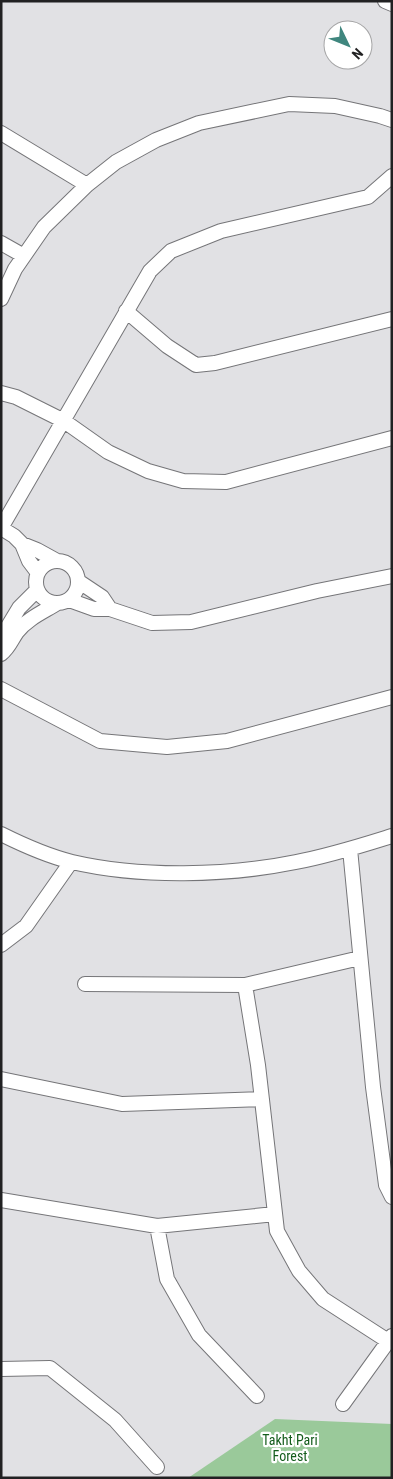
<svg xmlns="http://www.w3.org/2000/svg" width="393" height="1479" font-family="'Roboto Condensed',sans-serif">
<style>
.green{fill:#9ac99a}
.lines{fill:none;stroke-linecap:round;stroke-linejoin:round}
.minor-casing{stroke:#757578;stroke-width:16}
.minor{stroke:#fff;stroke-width:14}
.labels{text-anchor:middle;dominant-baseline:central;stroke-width:4.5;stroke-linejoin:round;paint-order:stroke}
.park-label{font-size:14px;fill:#145d1c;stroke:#fff}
</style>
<rect width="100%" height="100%" fill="#e1e1e4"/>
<!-- green -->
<path class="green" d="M275 1419 392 1424V1478H188Z"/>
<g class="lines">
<!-- minor casing -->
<g class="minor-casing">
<path id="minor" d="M385 1 392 4
M1 133 87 185
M1 243 24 256
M1 299 15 269 44 227 87 185 116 162 156 140 199 123 289 104 335 106 380 116 392 120
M126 311 167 346 196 365 215 363 392 319
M1 393 16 397 64 421 108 452 148 471 183 481 226 482 392 438
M1 528 150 271 171 251 221 231 368 197 392 176
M1 528 14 536 22 544 29 561 38 573
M22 544 37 550 57 561
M36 582a21 21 0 1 1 42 0a21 21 0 1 1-42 0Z
M78 581 102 597 110 609
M69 600 94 609H110L152 623 191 622 317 591 392 576
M1 638 19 608 37 590
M1 654C9 648 12 639 17 632 27 619 43 612 56 604
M1 689 100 741 167 747 227 741 392 697
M1 834C23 845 48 856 72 862 141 878 227 876 296 862 329 856 360 846 392 836
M350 849 373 1087 386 1185 392 1197
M1 945 26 926 71 862
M85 984 245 985 360 958
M245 985 258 1065 277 1231 299 1271 323 1299 388 1341
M1 1079 122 1104 262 1099
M1 1200 157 1226 275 1214
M157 1226 167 1279 199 1335 257 1396
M1 1369 50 1368 115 1420 157 1467
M343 1404 392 1336"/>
</g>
<!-- minor -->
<use href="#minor" class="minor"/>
</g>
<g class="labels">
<!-- park labels -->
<g class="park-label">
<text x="290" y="1440">Takht Pari<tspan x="290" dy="16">Forest</tspan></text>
</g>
</g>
<!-- border -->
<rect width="393" height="1479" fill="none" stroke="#212122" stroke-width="5"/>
<!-- north arrow -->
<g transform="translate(348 45) rotate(133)"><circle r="24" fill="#ffffff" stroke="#a6a6a7"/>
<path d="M0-4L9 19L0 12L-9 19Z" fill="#3f867e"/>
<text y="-8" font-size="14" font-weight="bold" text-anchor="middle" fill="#212122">N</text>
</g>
</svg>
